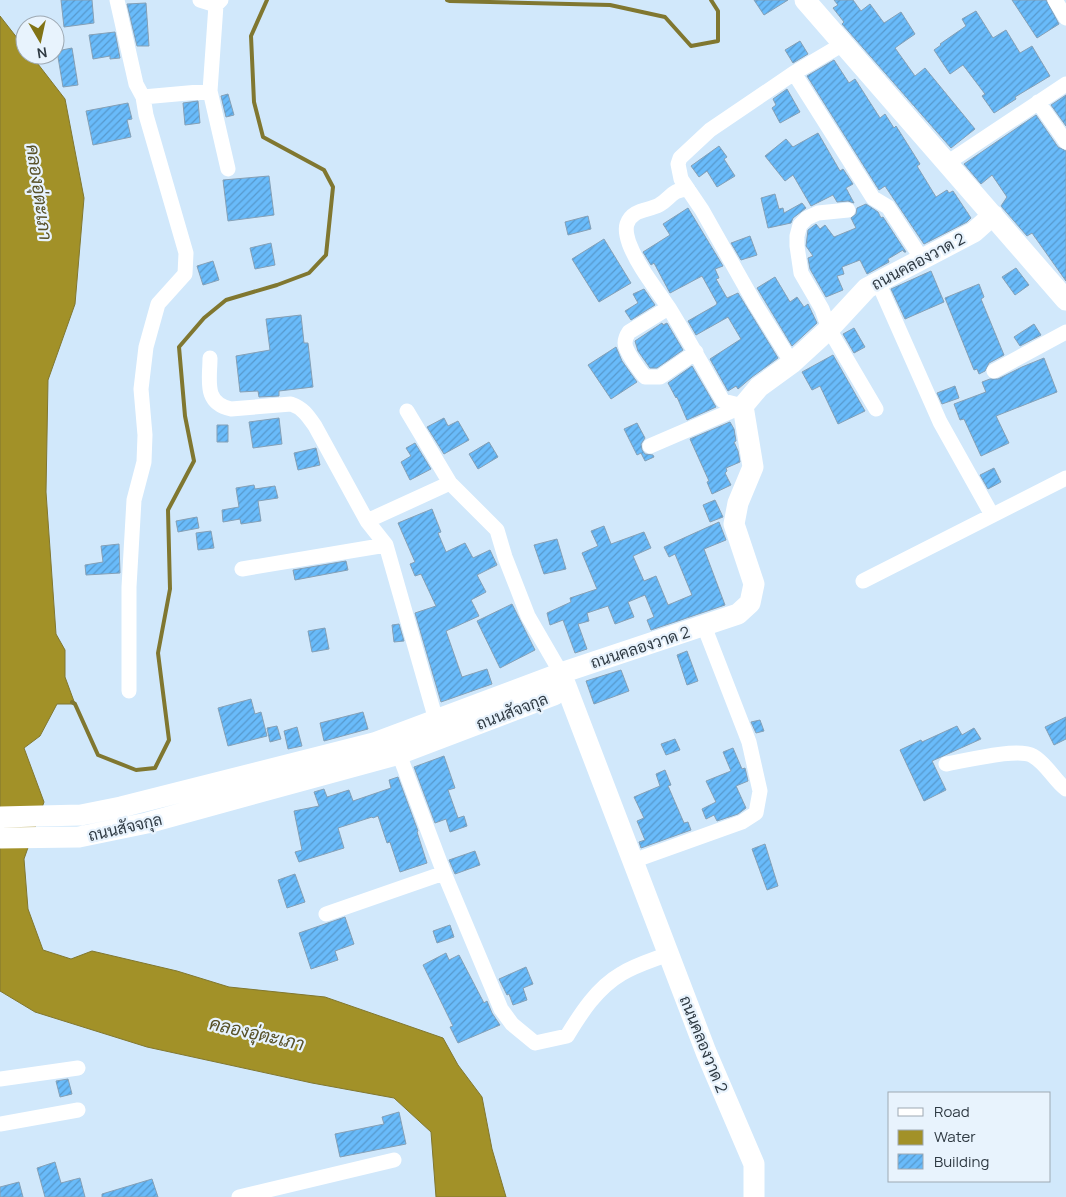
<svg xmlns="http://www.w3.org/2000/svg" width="1066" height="1197" font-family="Manrope,Sarabun,sans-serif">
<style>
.water{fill:#a29128;stroke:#807730}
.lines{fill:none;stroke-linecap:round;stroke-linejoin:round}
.stream{stroke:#807730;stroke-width:4}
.building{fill:url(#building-hatch);stroke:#85a0b6}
.street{stroke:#fff;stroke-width:15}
.secondary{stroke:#fff;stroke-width:21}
.labels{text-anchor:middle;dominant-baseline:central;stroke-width:4.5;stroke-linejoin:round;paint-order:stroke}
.street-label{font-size:16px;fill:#2f3a43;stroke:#e8f3fd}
.water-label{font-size:18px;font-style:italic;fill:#575027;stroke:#e8f3fd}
</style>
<defs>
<pattern id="building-hatch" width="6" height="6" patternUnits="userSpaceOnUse" patternTransform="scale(1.25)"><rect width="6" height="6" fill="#69bbfa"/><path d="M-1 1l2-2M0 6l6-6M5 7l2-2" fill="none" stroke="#5799cc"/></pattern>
</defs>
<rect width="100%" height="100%" fill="#d1e8fb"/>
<!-- water -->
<path class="water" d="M0 16 25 48V55H31L65 99 84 198 75 304 48 380 46 492 56 634 65 650V677L75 704H57L40 736 24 748 44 802 24 859 28 909 43 950 71 959 92 951 177 971 229 987 325 997 443 1038 458 1065 482 1097 492 1149 506 1197H436L431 1132 394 1098 312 1083 147 1047 35 1012 0 991Z"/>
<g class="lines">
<!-- stream -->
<path class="stream" d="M447 0 450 1 610 5 665 17 691 46 718 41V11L711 0
M72 702 75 704 98 755 136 770 155 768 169 740 158 653 170 589 168 510 194 461 185 416 179 347 204 318 226 300 277 285 309 273 326 255 333 187 324 170 263 137 254 102 251 36 267 0"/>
</g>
<!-- building -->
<path class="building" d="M61 0H92L94 23 64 27Z
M754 0H788L764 15Z
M834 0H853L861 11 870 4 884 23 901 12 915 34 895 48 915 76 925 68 975 129 951 148 842 24 844 22 833 8 838 5Z
M1012 0H1046L1059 24 1037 38Z
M146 3 149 46H137L127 4Z
M976 11 993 38 1006 30 1020 53 1032 46 1050 76 1015 97 1016 99 994 113 982 96 985 94 963 65 950 74 934 50 941 45 940 44 966 26 962 19Z
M115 32 120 58 110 59V56L93 59 89 35Z
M800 41 808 54 793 63 785 50Z
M72 48 78 85 63 87 57 51Z
M834 60 849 83 855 79 880 118 885 114 894 128 896 126 920 164 917 166 936 197 947 190 949 193 953 191 971 218 967 222 924 244 885 186 879 190 807 76Z
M787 89 800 112 780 123 772 108 776 105 773 99Z
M228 94 234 115 226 117 221 96Z
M1066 95V126L1051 105Z
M198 101 200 123 185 125 183 103Z
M128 103 132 119 127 120 131 137 93 145 86 111Z
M1036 115 1058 147 1066 151V281L1032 233 1027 236 1001 206 1007 197 992 175 981 184 964 164Z
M818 133 840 171 843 169 853 184 846 188 854 203 848 201 837 202 833 195 811 206 793 175 785 181 765 156 786 139 793 147Z
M719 146 727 157 724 159 735 176 717 187 707 171 699 177 691 166Z
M269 176 274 215 228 221 223 180Z
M775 194 779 209 783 208 784 213 802 203 806 208 793 218 791 223 768 228 761 198Z
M866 204 878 212 881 218 883 217 906 252H904L903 250 888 259 889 262 867 274 860 260 842 267 844 274 837 276 843 290 826 297 810 269 808 258 813 256 806 246 808 230 816 224 820 229 825 225 834 237 856 228 851 218 856 214 857 208Z
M688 208 723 266 715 269 719 278 716 279 727 298 738 293 778 358 752 377 738 389 736 386 728 391 710 359 741 339 728 317 696 335 688 321 716 305 717 303 702 276 670 293 654 263 651 265 643 252 670 235 663 224Z
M588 216 591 229 568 235 565 222Z
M750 236 757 255 741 260 731 243Z
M604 239 631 283 599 302 572 259Z
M271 243 275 265 255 269 250 248Z
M213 261 219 280 203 285 197 266Z
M1016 268 1029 285 1015 295 1002 277Z
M931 271 944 302 905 319 891 289Z
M775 277 790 302 797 297 804 307 808 304 817 323 792 346 757 288Z
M979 284 984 297 981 299 1004 355 989 363 985 371 979 374 977 369 974 370 945 298Z
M644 289 655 305 631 320 625 311 638 303 633 294Z
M301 315 304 343H308L313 387 279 391V396L259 397 258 391 240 392 236 356 270 350 266 319Z
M662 323 663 325 667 323 683 350 657 368H650L638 351 635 341Z
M1034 324 1041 335 1020 346 1014 337Z
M854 328 865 347 854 353 843 334Z
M616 347 622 361 637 382 611 399 588 365Z
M833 355 865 411 838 424 820 386 812 390 802 372Z
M1044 358 1057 392 996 416 1009 443 981 456 964 419 960 420 954 404 986 392 982 382 990 379H998L1022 367Z
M692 366 716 407 687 420 677 397 676 398 668 383Z
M955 386 959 398 942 404 937 393Z
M279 418 282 444 253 448 249 422Z
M444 418 448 426 458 421 469 440 444 454 427 427Z
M730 422 734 429 736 441 734 442 738 451 740 462 726 468 727 471 725 473 731 485 712 494 707 482 709 481 690 439Z
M637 423 645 438 641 444 642 450 645 454 653 455 654 457 645 461 641 453 637 455 624 429Z
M217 425H228V442H217Z
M489 442 498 457 478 469 469 454Z
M415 443 431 469 410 480 401 462 411 456 406 448Z
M316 448 320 465 298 470 294 453Z
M994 468 1001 482 988 489 980 475Z
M254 485 255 489 275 486 278 498 258 501 261 521 241 524 240 519 223 522 222 510 239 507 236 488Z
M715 500 723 517 710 522 703 505Z
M432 509 441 532 438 533 446 552 465 543 473 558 490 550 497 565 477 575 486 592 471 600 479 616 446 631 462 677 487 669 492 684 441 702 415 613 436 606 421 574 415 576 410 564 415 562 398 523Z
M197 517 199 528 178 532 176 521Z
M719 522 726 540 704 549 725 605 651 630 647 620 654 617 645 595 628 602 634 617 615 624 608 606 587 613 589 621 578 624 587 649 575 653 563 620 550 625 547 613 571 602 570 598 597 589 582 553 598 546 591 531 604 526 611 544 644 532 651 548 633 556 644 581 656 576 668 605 692 595 675 554 669 557 664 547Z
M211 531 214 548 198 550 196 533Z
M557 539 566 569 544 574 534 545Z
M119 544 120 573 86 575 85 565 103 562 101 546Z
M346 561 348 570 295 580 293 570Z
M512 604 535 650 500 668 477 621Z
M399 624 404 641 394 642 392 625Z
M325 628 329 649 312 652 308 631Z
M687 651 698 681 687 685 677 655Z
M621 670 629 691 594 704 586 681Z
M251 699 255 714 261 712 267 736 228 746 218 708Z
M363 712 368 729 324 741 320 723Z
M1066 717V739L1054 745 1045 727Z
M760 720 764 731 756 733 751 722Z
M277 726 281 739 270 742 267 728Z
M957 726 962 735 974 728 981 739 932 761 946 790 924 801 900 750 921 740 922 742Z
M297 727 302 746 288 749 284 731Z
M675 739 680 750 666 755 661 744Z
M733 748 742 769 745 768 748 781 736 786 746 808 738 814 717 821 714 815 706 819 702 809 716 802 706 781 731 771 723 752Z
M444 756 455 788 448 790 458 818 464 816 467 826 450 832 446 819 435 823 414 767Z
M665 770 671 785 668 786 684 823 688 822 691 830 641 848 639 842 645 840 637 821 644 818 634 797 660 786 656 774Z
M398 777 418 831 417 832 427 863 400 872 390 842 387 843 378 816 373 818 372 817 338 828 344 848 299 862 295 852 302 850 294 811 319 806 314 792 324 789 327 797 349 790 353 801 391 788 389 780Z
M765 844 778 886 767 890 752 849Z
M475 851 480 865 455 874 449 860Z
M295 874 305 902 287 908 278 880Z
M345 917 354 944 335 951 338 960 311 969 299 933Z
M450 925 454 937 437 943 433 931Z
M446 953 449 960 459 955 484 1003 487 1001 492 1013 500 1025 458 1043 450 1027 453 1026 423 965Z
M526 967 533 984 523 988 527 1000 513 1005 509 994 507 995 499 979Z
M68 1079 72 1094 60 1097 56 1081Z
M399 1112 406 1144 340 1157 335 1134 384 1124 382 1117Z
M55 1162 61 1183 80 1178 85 1197H45L37 1168Z
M152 1179 158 1197H102V1194Z
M19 1182 23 1197H0V1187Z"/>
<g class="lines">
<!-- street -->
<path class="street" d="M117 0 136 84 143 97 146 115 186 253 185 274 158 304 146 347 141 389 145 435 144 462 134 500 129 587V691
M200 0 216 5 221 0
M1055 0 1066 18
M216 5 210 91 228 169
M794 73 873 198 888 207 922 259
M143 97 210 91
M1038 102 1066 142
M947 163 1066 84
M848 210 818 213 807 218 800 225 797 236V246L801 273 822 309 829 329 876 409
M878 282 940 422 992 515
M668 308 629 332C627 335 625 338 625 343 625 351 640 371 645 377H660L696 352
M210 358C210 380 203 403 231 409L291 404C303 408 308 416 315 426L367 521 386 545 436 720
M792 363 754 302 702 210 681 179 678 164 680 158 710 130 794 73 843 44
M994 371 1066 332
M407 411 450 483 497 530 505 557 528 616 561 673
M650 446 743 406 723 401C705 370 688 339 669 308 655 287 638 267 629 243 627 237 625 230 627 224 632 209 648 211 659 205 671 198 671 190 688 189
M367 521 450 483
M242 569 386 545
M863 581 1066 478
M399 754 444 873 501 1009 512 1024 535 1043 567 1036C581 1013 597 988 621 974 635 965 653 960 668 954
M946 764C964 761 1018 747 1033 756 1047 764 1054 780 1066 789
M633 861 742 822 756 813 760 791 749 742 704 626
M326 914 444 873
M0 1079 78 1068
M0 1124 78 1110
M239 1197 394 1160"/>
<!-- secondary -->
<path class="secondary" d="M805 0 1066 300
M561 673 706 1052 754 1164V1197
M0 817 81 815 121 807 374 743 561 673 738 614 750 603 754 584 734 524 738 503 753 467 743 406 759 387 792 363 829 329 867 288 974 232 993 215
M0 838 79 837 147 823 399 754 554 695 561 673"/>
</g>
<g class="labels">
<!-- street labels -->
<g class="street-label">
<text transform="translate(918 261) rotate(-28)">ถนนคลองวาด 2</text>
<text transform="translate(640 647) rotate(-18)">ถนนคลองวาด 2</text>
<text transform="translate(512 711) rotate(-21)">ถนนสัจจกุล</text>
<text transform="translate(125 827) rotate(-13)">ถนนสัจจกุล</text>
<text transform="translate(704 1044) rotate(68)">ถนนคลองวาด 2</text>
</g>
<!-- water labels -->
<g class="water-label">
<text transform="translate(40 192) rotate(82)">คลองอุ่ตะเภา</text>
<text transform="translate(257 1033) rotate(13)">คลองอุ่ตะเภา</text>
</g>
</g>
<!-- legend -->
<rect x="888" y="1092" width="162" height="90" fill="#e8f3fd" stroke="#9ea9b3"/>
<rect x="898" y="1108" width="25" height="8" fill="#ffffff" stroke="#9ea9b3"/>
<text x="934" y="1117" font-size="15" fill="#2f3a43">Road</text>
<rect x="898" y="1130" width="25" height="15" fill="#a29128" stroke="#9ea9b3"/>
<text x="934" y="1142" font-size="15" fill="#2f3a43">Water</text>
<rect x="898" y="1154" width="25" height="15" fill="url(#building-hatch)" stroke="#9ea9b3"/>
<text x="934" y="1167" font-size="15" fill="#2f3a43">Building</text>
<!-- north arrow -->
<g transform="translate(40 40) rotate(171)"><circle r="24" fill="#e8f3fd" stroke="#9ea9b3"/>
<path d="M0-4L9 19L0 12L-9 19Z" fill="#817315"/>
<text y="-8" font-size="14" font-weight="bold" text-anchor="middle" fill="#2f3a43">N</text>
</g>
</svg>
